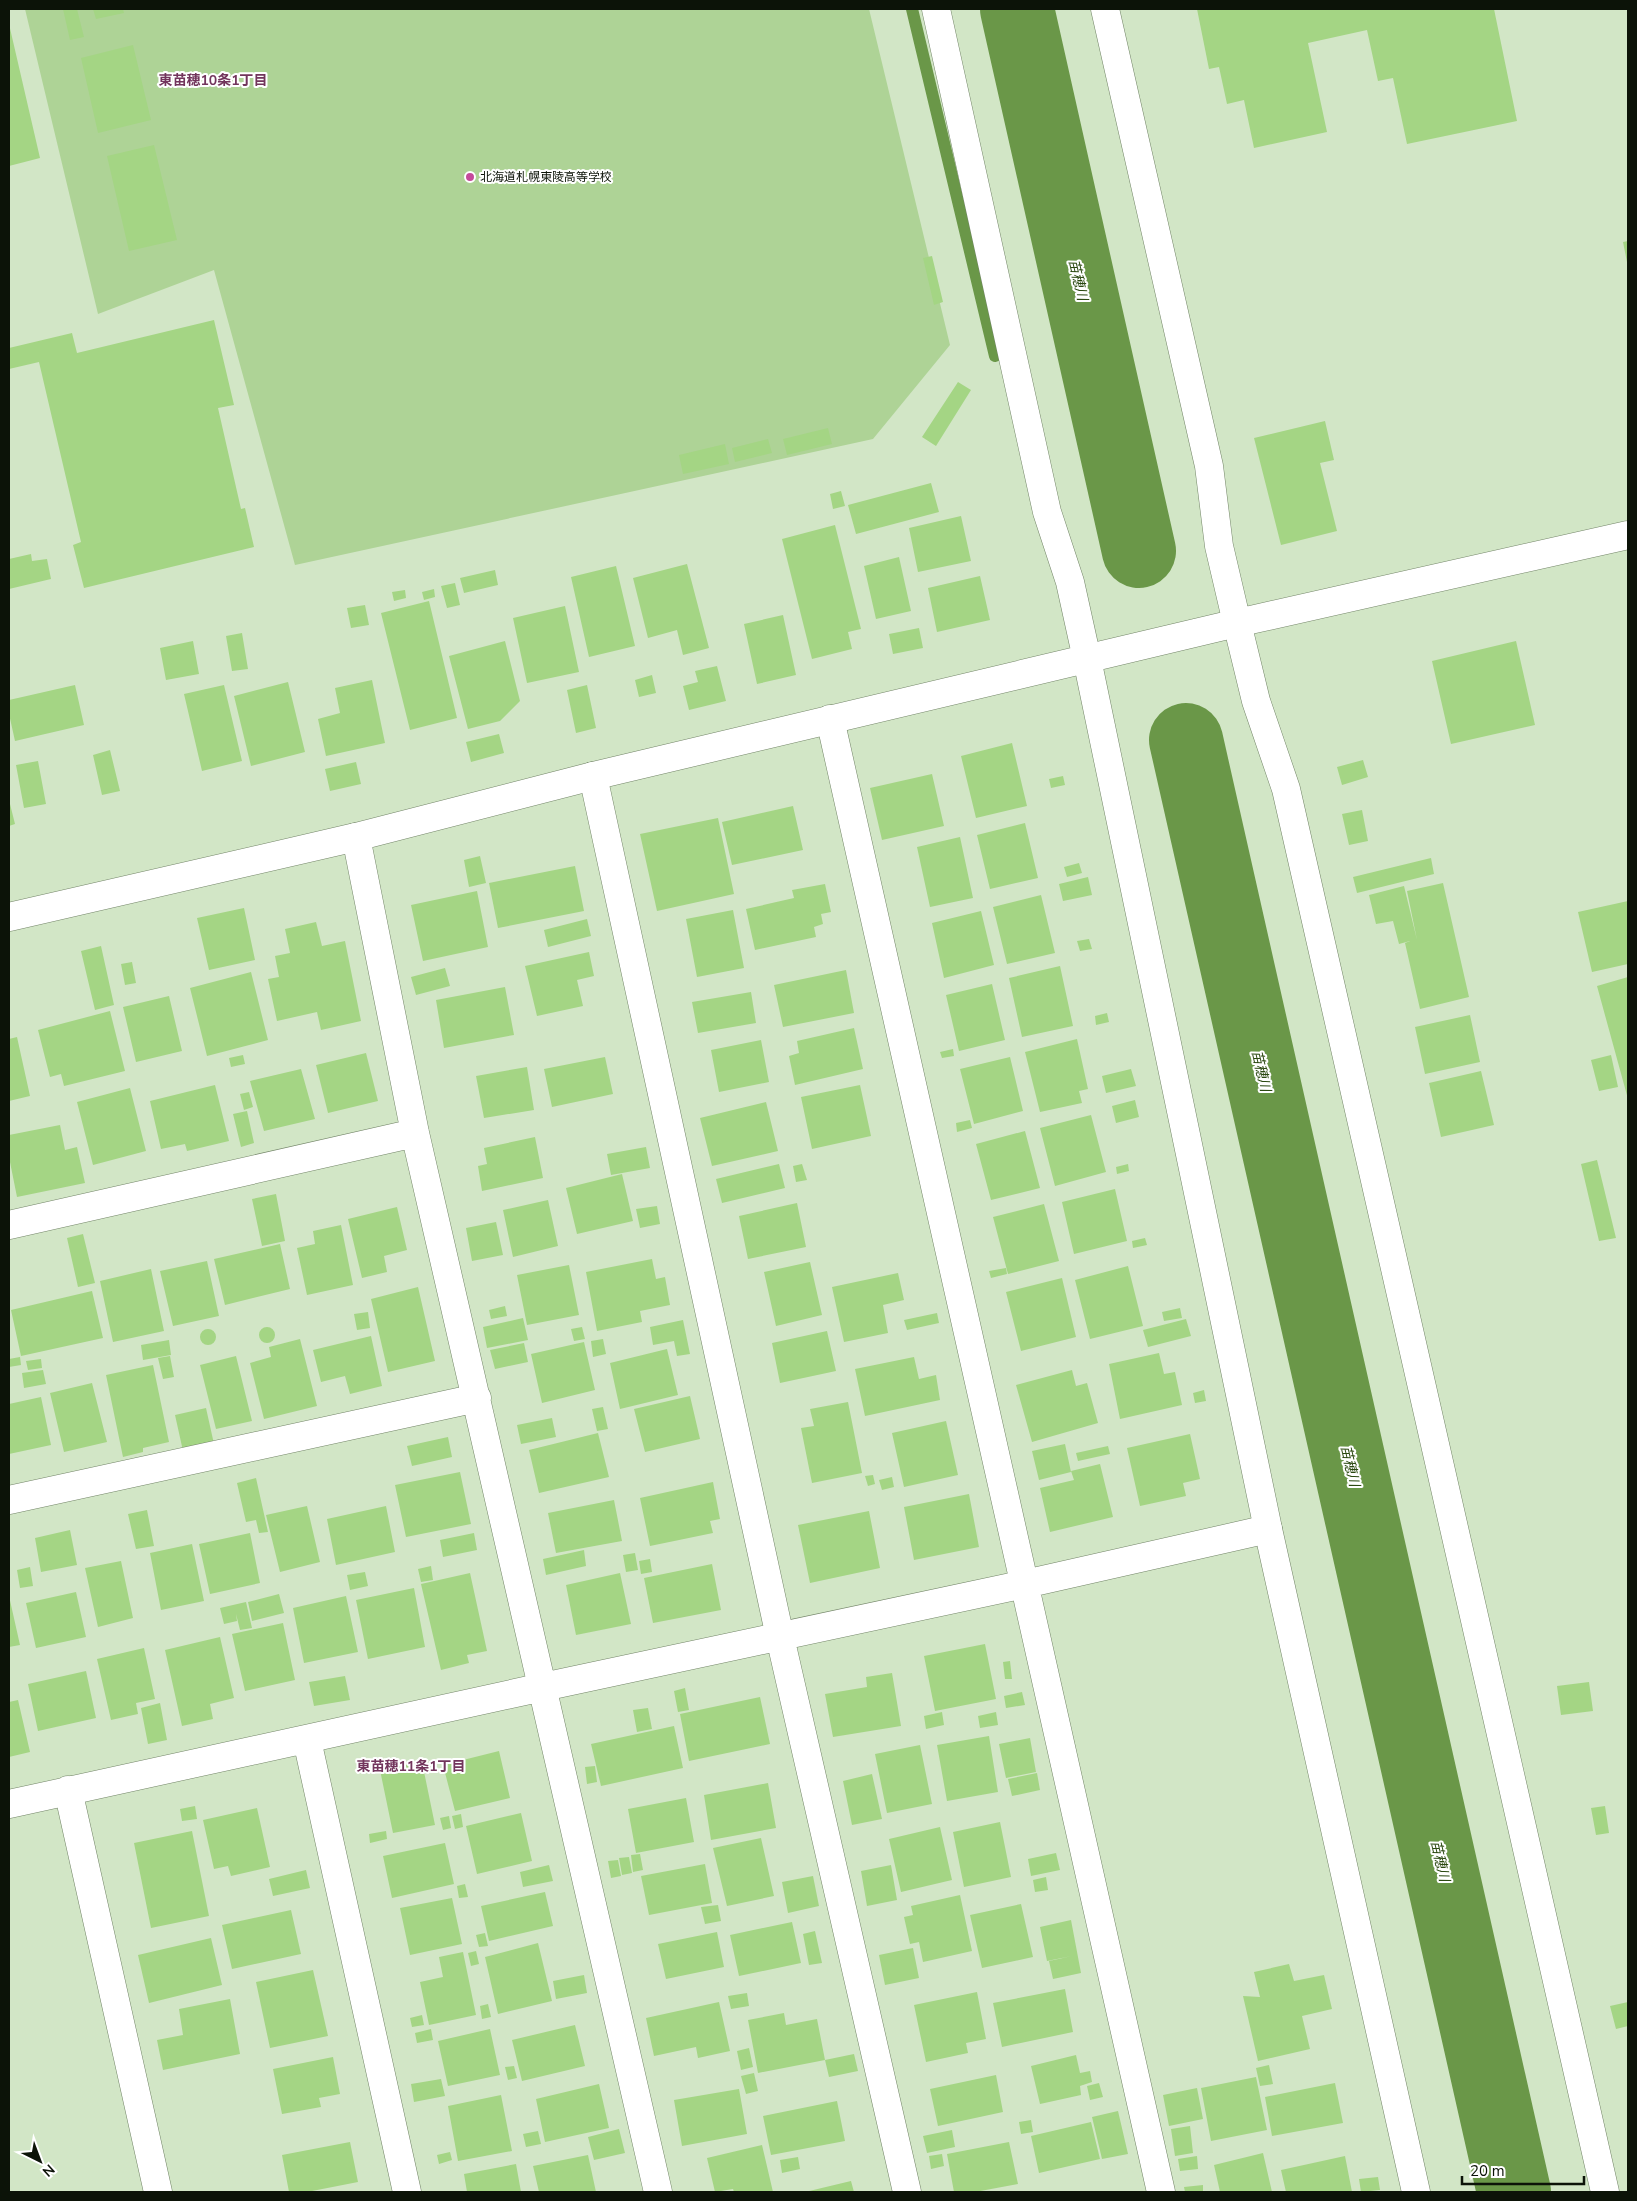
<svg xmlns="http://www.w3.org/2000/svg" width="1637" height="2201" font-family="'Nunito Sans','Noto Sans JP',sans-serif">
<style>
.green{fill:#aed396}
.lines{fill:none;stroke-linecap:round;stroke-linejoin:round}
.stream{stroke:#6a9748;stroke-width:12}
.river{stroke:#6a9748;stroke-width:74}
.building{fill:#a4d584}
.minor-casing{stroke:#738568;stroke-width:29}
.tertiary-casing{stroke:#738568;stroke-width:29}
.minor{stroke:#fff;stroke-width:28}
.tertiary{stroke:#fff;stroke-width:28}
.poi-dot{fill:#c54a9b;stroke:#fff;stroke-width:2}
.labels{text-anchor:middle;dominant-baseline:central;stroke-width:4;stroke-linejoin:round;paint-order:stroke}
.poi-label{font-size:12px;fill:#0c1308;stroke:#fff;text-anchor:start}
.neighbourhood-label{font-size:14px;font-weight:bold;fill:#72355c;stroke:#fff}
.water-label{font-size:14px;font-style:italic;fill:#2b4911;stroke:#fff}
</style>
<rect width="100%" height="100%" fill="#d2e6c6"/>
<!-- green -->
<path class="green" d="M25 9H869L950 345 873 439 295 565 214 270 98 314Z"/>
<g class="lines">
<!-- stream -->
<path class="stream" d="M912 9 995 356"/>
<!-- river -->
<path class="river" d="M1017 9 1139 551
M1186 740 1514 2192"/>
</g>
<!-- building -->
<path class="building" d="M63 9H77L84 37 70 40Z
M93 9H123L124 13 96 19Z
M1197 9H1494L1517 121 1407 144 1393 78 1378 81 1367 30 1308 43 1327 132 1254 148 1244 100 1227 104 1219 67 1209 69Z
M9 24 40 158 9 166Z
M133 45 151 120 98 133 81 58Z
M154 145 177 240 129 251 107 156Z
M1628 241V262H1627L1623 242Z
M932 256 943 302 934 305 923 258Z
M214 320 234 405 218 408 241 509 245 508 254 547 84 588 73 545 81 542 39 362 9 369V348L72 333 77 353Z
M958 382 971 390 936 446 922 437Z
M1325 421 1334 460 1320 463 1337 531 1281 545 1254 438Z
M828 428 832 444 787 455 783 439Z
M768 439 772 453 735 462 732 448Z
M725 444 729 464 683 474 679 455Z
M931 483 939 512 856 534 848 505Z
M841 491 845 506 833 509 830 494Z
M961 516 971 561 918 572 909 528Z
M835 525 861 629 848 632 852 649 812 659 782 539Z
M31 554 32 561 47 559 51 579 9 589V559Z
M899 557 911 611 876 619 864 566Z
M687 564 709 648 683 655 677 630 648 638 633 578Z
M616 566 635 646 589 657 571 577Z
M495 570 498 585 464 593 460 578Z
M980 576 990 620 937 632 928 588Z
M455 583 460 605 447 608 441 586Z
M434 589 435 597 424 600 422 592Z
M405 590 406 598 394 601 392 592Z
M429 601 457 718 410 730 381 613Z
M365 605 369 625 351 628 347 608Z
M565 606 579 672 527 683 513 618Z
M783 615 796 675 757 684 744 624Z
M919 628 923 648 893 654 889 634Z
M242 633 248 669 232 671 226 636Z
M193 641 199 674 166 680 160 648Z
M505 641 520 701 500 721 468 729 449 656Z
M1516 641 1535 725 1451 744 1432 661Z
M717 666 726 701 689 710 683 686 698 682 695 671Z
M652 675 656 693 639 697 635 680Z
M372 680 385 743 326 756 318 719 340 713 335 688Z
M288 682 305 752 251 766 234 696Z
M75 685 84 725 15 741 9 714V700Z
M224 685 242 761 202 771 184 694Z
M587 685 596 728 576 733 567 690Z
M499 734 504 753 471 762 466 742Z
M1012 743 1027 806 976 818 961 756Z
M110 750 120 791 102 795 93 755Z
M1363 760 1368 777 1342 785 1337 767Z
M38 761 46 804 24 808 16 765Z
M356 762 361 784 330 791 325 769Z
M932 774 944 826 882 840 870 788Z
M1063 776 1065 785 1051 788 1049 779Z
M9 800 15 824 9 826Z
M793 806 803 850 732 865 722 822Z
M1362 810 1368 841 1349 845 1342 814Z
M718 818 734 894 657 911 640 834Z
M1025 823 1038 878 990 889 977 835Z
M960 837 973 898 930 907 917 847Z
M480 856 486 883 469 887 464 860Z
M1431 858 1434 874 1357 893 1353 877Z
M1079 863 1082 873 1067 877 1064 867Z
M575 866 584 911 498 928 489 883Z
M1088 877 1092 895 1063 901 1059 884Z
M1443 883 1469 997 1420 1009 1405 943 1410 941 1399 944 1393 921 1376 924 1369 895 1404 886 1417 940 1407 891Z
M825 884 831 912 821 914 823 924 814 927 816 937 755 950 746 909 794 898 792 890Z
M477 891 488 947 423 961 411 905Z
M1041 895 1055 953 1007 964 993 907Z
M1628 901V964L1592 972 1578 912Z
M244 908 255 960 209 970 197 918Z
M733 910 744 968 697 977 686 919Z
M981 911 994 965 944 978 932 923Z
M587 919 591 936 548 947 544 930Z
M316 922 322 946 345 941 361 1021 321 1030 317 1012 277 1021 268 979 279 977 275 956 290 953 285 929Z
M1089 939 1092 949 1080 951 1077 941Z
M101 946 114 1005 95 1010 81 951Z
M589 952 594 976 577 980 583 1006 537 1016 525 966Z
M132 962 136 983 125 985 121 964Z
M1060 966 1073 1026 1022 1037 1009 978Z
M445 968 450 986 416 995 411 977Z
M846 970 854 1013 783 1027 774 985Z
M251 972 268 1040 207 1056 190 988Z
M1628 977V1099L1597 986Z
M992 984 1005 1040 959 1051 946 995Z
M505 987 514 1035 444 1048 436 1000Z
M751 992 756 1023 698 1033 692 1002Z
M169 996 182 1051 136 1062 123 1007Z
M110 1011 125 1071 64 1086 61 1074 50 1077 38 1030Z
M1107 1013 1109 1022 1096 1025 1095 1016Z
M1470 1015 1480 1062 1425 1074 1415 1027Z
M854 1028 863 1069 795 1085 789 1056 799 1053 797 1041Z
M17 1037 30 1096 9 1101V1039Z
M1077 1039 1088 1089 1079 1091 1082 1103 1040 1112 1025 1052Z
M761 1040 769 1082 719 1092 711 1050Z
M953 1049 954 1056 942 1058 940 1052Z
M366 1053 378 1101 328 1113 316 1065Z
M243 1055 245 1064 231 1067 229 1058Z
M1611 1055 1618 1087 1599 1091 1591 1060Z
M605 1057 613 1094 552 1107 544 1069Z
M1010 1057 1023 1111 974 1124 960 1069Z
M527 1067 534 1110 484 1118 476 1076Z
M301 1069 315 1119 264 1131 250 1081Z
M1131 1069 1136 1086 1106 1093 1102 1076Z
M1481 1071 1494 1125 1441 1137 1429 1083Z
M215 1085 229 1141 187 1151 185 1144 161 1149 150 1101Z
M860 1085 871 1136 812 1149 801 1097Z
M130 1088 146 1151 93 1165 77 1102Z
M249 1092 253 1107 244 1110 240 1094Z
M1135 1100 1139 1117 1116 1123 1112 1106Z
M766 1102 778 1151 712 1166 700 1118Z
M247 1111 254 1143 241 1147 233 1114Z
M1091 1115 1106 1172 1055 1186 1040 1128Z
M970 1120 972 1128 957 1132 956 1123Z
M60 1125 65 1150 77 1147 85 1183 17 1197 9 1157V1135Z
M1025 1131 1040 1188 991 1200 976 1144Z
M535 1137 543 1178 482 1191 478 1166 487 1164 484 1148Z
M646 1147 650 1168 611 1175 607 1154Z
M1597 1160 1616 1238 1599 1241 1581 1164Z
M779 1164 785 1188 722 1203 716 1179Z
M802 1164 807 1180 796 1182 793 1166Z
M1128 1164 1129 1171 1117 1174 1116 1167Z
M622 1174 633 1221 577 1234 566 1188Z
M1115 1189 1127 1241 1074 1254 1062 1202Z
M276 1194 285 1241 262 1246 252 1199Z
M548 1200 558 1246 513 1257 503 1210Z
M797 1203 806 1247 748 1259 739 1216Z
M1044 1204 1059 1261 1008 1274 993 1217Z
M657 1206 660 1224 640 1228 636 1209Z
M397 1207 407 1250 384 1256 387 1272 362 1278 348 1219Z
M496 1222 503 1255 472 1261 466 1228Z
M341 1225 353 1285 307 1295 297 1248 315 1244 313 1231Z
M83 1234 95 1283 78 1287 67 1238Z
M1145 1238 1147 1245 1133 1248 1132 1241Z
M280 1244 290 1289 225 1305 214 1259Z
M652 1259 656 1279 665 1277 670 1305 640 1311 642 1322 597 1331 586 1272Z
M207 1261 219 1316 173 1326 160 1271Z
M810 1262 822 1315 776 1326 764 1272Z
M569 1265 579 1315 527 1325 517 1275Z
M1128 1266 1143 1326 1090 1339 1075 1280Z
M1006 1268 1007 1274 991 1278 989 1271Z
M151 1269 164 1331 113 1342 100 1281Z
M898 1273 904 1300 883 1305 888 1333 844 1342 832 1287Z
M1062 1278 1076 1337 1021 1351 1006 1292Z
M418 1287 435 1361 388 1372 371 1299Z
M92 1291 103 1338 21 1356 11 1310Z
M505 1306 507 1316 491 1319 489 1310Z
M1180 1308 1182 1318 1164 1321 1162 1312Z
M368 1312 370 1328 357 1330 354 1314Z
M937 1313 939 1323 907 1330 904 1320Z
M523 1318 528 1340 487 1348 483 1327Z
M1186 1319 1191 1336 1148 1347 1143 1330Z
M683 1320 690 1354 677 1356 674 1341 653 1345 650 1327Z
M259 1335a8 8 0 1 1 16 0a8 8 0 1 1-16 0Z
M582 1327 585 1339 574 1341 571 1329Z
M200 1337a8 8 0 1 1 16 0a8 8 0 1 1-16 0Z
M827 1331 836 1371 780 1383 772 1343Z
M371 1336 382 1386 350 1394 345 1376 321 1382 313 1350Z
M300 1339 317 1406 264 1419 250 1363 271 1357 269 1347Z
M603 1339 606 1354 593 1357 591 1341Z
M169 1340 171 1355 143 1360 141 1345Z
M584 1342 595 1390 542 1403 531 1354Z
M524 1343 528 1362 495 1369 490 1350Z
M667 1349 678 1395 620 1409 610 1363Z
M1159 1353 1164 1374 1175 1372 1182 1405 1120 1419 1109 1364Z
M170 1356 174 1377 163 1379 158 1358Z
M236 1356 252 1421 216 1429 200 1365Z
M20 1357 21 1365 9 1367V1359Z
M914 1357 919 1379 936 1375 940 1400 865 1416 855 1369Z
M41 1359 42 1368 28 1370 26 1361Z
M153 1365 169 1442 143 1448V1452L123 1457 106 1375Z
M43 1370 46 1384 24 1388 22 1373Z
M1072 1370 1076 1386 1087 1383 1098 1423 1032 1442 1016 1385Z
M92 1383 107 1442 64 1452 50 1393Z
M1204 1390 1206 1401 1195 1403 1193 1393Z
M690 1396 700 1439 645 1452 634 1409Z
M41 1397 51 1445 9 1454V1404Z
M848 1402 862 1473 812 1483 801 1428 814 1426 810 1409Z
M603 1407 608 1429 597 1431 592 1409Z
M206 1408 214 1444 183 1451 175 1415Z
M552 1418 556 1437 521 1444 517 1425Z
M946 1421 958 1475 904 1487 892 1433Z
M598 1433 609 1477 539 1493 529 1450Z
M1190 1434 1200 1479 1183 1483 1186 1496 1140 1506 1127 1448Z
M448 1437 452 1457 412 1466 407 1446Z
M1065 1444 1071 1472 1039 1480 1032 1451Z
M1108 1446 1110 1454 1078 1461 1076 1453Z
M1100 1464 1113 1517 1050 1532 1040 1488 1074 1480 1071 1471Z
M460 1472 471 1524 406 1537 395 1485Z
M873 1475 875 1484 868 1486 865 1476Z
M892 1477 894 1487 882 1490 879 1480Z
M256 1478 268 1532 259 1533 256 1520 246 1522 237 1483Z
M713 1482 720 1519 710 1521 713 1533 650 1546 640 1498Z
M969 1494 979 1547 914 1560 904 1507Z
M614 1500 622 1541 556 1553 548 1513Z
M307 1506 320 1562 280 1572 266 1515Z
M386 1506 395 1552 336 1565 327 1519Z
M147 1510 154 1546 136 1549 128 1514Z
M869 1511 880 1568 810 1583 798 1525Z
M70 1530 77 1565 41 1572 35 1538Z
M250 1533 260 1583 210 1594 199 1544Z
M474 1533 477 1550 443 1557 440 1540Z
M192 1544 204 1601 161 1610 150 1553Z
M584 1550 586 1566 546 1575 543 1559Z
M635 1553 638 1570 626 1572 623 1555Z
M650 1559 652 1572 641 1574 639 1561Z
M121 1561 133 1618 98 1627 85 1568Z
M712 1564 721 1610 653 1623 644 1578Z
M431 1566 433 1580 421 1582 418 1569Z
M30 1567 33 1586 20 1588 17 1570Z
M365 1572 368 1586 350 1590 347 1575Z
M470 1573 487 1651 467 1655 469 1663 441 1670 421 1584Z
M620 1573 631 1624 576 1635 566 1585Z
M414 1588 425 1647 368 1659 356 1600Z
M76 1592 86 1637 36 1648 26 1603Z
M279 1594 284 1613 252 1621 248 1602Z
M9 1596 20 1645 9 1647Z
M346 1596 358 1652 304 1663 293 1608Z
M246 1602 252 1628 240 1630 236 1614 237 1621 224 1624 220 1608Z
M283 1623 295 1680 245 1691 232 1634Z
M220 1637 234 1698 210 1704 213 1719 182 1726 165 1650Z
M985 1644 996 1699 935 1711 924 1656Z
M144 1648 155 1699 136 1703 138 1714 111 1720 97 1659Z
M1010 1661 1012 1679H1005L1003 1662Z
M86 1671 96 1718 38 1731 28 1684Z
M892 1673 901 1726 833 1737 825 1694 867 1687 866 1677Z
M345 1676 350 1700 314 1706 309 1682Z
M1589 1682 1593 1711 1561 1715 1557 1686Z
M685 1688 689 1710 678 1712 674 1691Z
M1022 1692 1025 1705 1006 1708 1004 1696Z
M760 1697 770 1744 689 1761 680 1714Z
M18 1700 30 1752 9 1757V1702Z
M160 1703 167 1740 148 1744 141 1708Z
M648 1708 652 1729 637 1732 633 1710Z
M942 1712 944 1725 926 1729 924 1716Z
M996 1712 998 1725 980 1728 978 1716Z
M674 1726 683 1768 601 1786 591 1744Z
M989 1736 998 1792 947 1801 937 1745Z
M1030 1738 1036 1772 1006 1778 999 1744Z
M920 1745 932 1804 887 1813 875 1754Z
M499 1751 510 1798 455 1811 443 1765Z
M422 1762 435 1825 393 1833 380 1770Z
M595 1766 597 1782 587 1784 585 1767Z
M1037 1773 1040 1790 1012 1796 1008 1779Z
M872 1774 882 1819 852 1825 843 1781Z
M768 1783 776 1828 711 1840 704 1795Z
M686 1798 694 1842 636 1853 628 1809Z
M195 1806 197 1819 182 1821 180 1809Z
M1605 1806 1609 1833 1596 1835 1591 1808Z
M257 1808 270 1867 231 1876 228 1866 214 1869 203 1820Z
M521 1813 532 1861 477 1874 466 1826Z
M461 1814 463 1827 455 1829 452 1816Z
M449 1816 451 1828 443 1830 440 1818Z
M1000 1822 1011 1877 964 1887 953 1832Z
M940 1827 952 1880 901 1892 889 1839Z
M192 1831 209 1916 151 1928 134 1843Z
M386 1831 387 1839 370 1843 369 1834Z
M761 1838 774 1896 727 1906 713 1848Z
M445 1843 454 1884 392 1898 383 1856Z
M1056 1853 1060 1870 1031 1876 1028 1859Z
M640 1854 643 1870 633 1872 631 1855Z
M629 1857 632 1873 622 1875 619 1858Z
M618 1860 621 1876 611 1878 608 1861Z
M705 1864 712 1903 649 1915 641 1876Z
M549 1865 553 1881 523 1887 520 1872Z
M891 1865 897 1900 867 1906 861 1871Z
M306 1870 310 1888 273 1896 269 1879Z
M813 1876 819 1906 788 1913 782 1882Z
M1046 1877 1048 1890 1035 1892 1033 1880Z
M465 1884 468 1897 459 1898 457 1886Z
M545 1892 553 1926 489 1941 481 1906Z
M960 1895 972 1951 923 1962 919 1942 910 1944 904 1917 913 1915 911 1906Z
M452 1898 462 1944 410 1955 400 1908Z
M1021 1904 1033 1957 982 1968 970 1915Z
M718 1905 721 1921 705 1924 701 1907Z
M291 1910 301 1954 232 1969 222 1925Z
M1071 1920 1081 1973 1053 1979 1049 1961 1072 1956 1047 1961 1040 1927Z
M792 1922 801 1963 739 1976 730 1935Z
M815 1931 822 1963 809 1965 803 1934Z
M717 1932 724 1967 666 1979 658 1944Z
M485 1933 488 1946 479 1947 476 1935Z
M211 1938 222 1985 149 2003 138 1955Z
M538 1943 552 2001 498 2014 485 1957Z
M913 1948 919 1978 885 1985 879 1955Z
M476 1951 479 1964 471 1966 468 1953Z
M463 1952 476 2015 429 2025 420 1982 443 1977 439 1957Z
M1289 1964 1294 1981 1324 1975 1332 2009 1302 2016 1310 2049 1258 2061 1243 1996 1260 1997 1254 1972Z
M313 1970 328 2036 270 2048 256 1982Z
M584 1975 587 1993 556 1999 553 1981Z
M1065 1989 1073 2032 1002 2047 993 2003Z
M977 1992 986 2039 966 2043 968 2053 926 2062 914 2005Z
M747 1993 749 2006 731 2009 728 1996Z
M230 1999 240 2054 163 2070 157 2040 183 2035 179 2009Z
M719 2002 730 2051 698 2058 696 2047 654 2056 646 2018Z
M1628 2002V2026L1616 2029 1610 2006Z
M488 2004 491 2017 482 2019 480 2006Z
M784 2013 786 2025 817 2019 825 2060 758 2073 748 2020Z
M422 2015 424 2025 412 2027 410 2018Z
M575 2025 585 2066 522 2081 512 2040Z
M431 2029 433 2040 417 2043 415 2033Z
M490 2029 500 2075 448 2086 438 2041Z
M749 2048 753 2067 741 2070 737 2051Z
M854 2054 858 2071 829 2077 825 2060Z
M1076 2055 1080 2073 1090 2071 1092 2082 1080 2086 1081 2095 1040 2104 1031 2066Z
M333 2057 340 2094 319 2098 321 2107 282 2114 273 2069Z
M1269 2065 1273 2084 1260 2086 1256 2068Z
M514 2066 517 2078 508 2080 505 2067Z
M754 2073 758 2091 746 2094 741 2076Z
M996 2075 1003 2112 938 2126 930 2089Z
M1256 2077 1267 2130 1211 2141 1201 2088Z
M441 2079 445 2096 414 2102 411 2084Z
M1099 2083 1103 2097 1090 2100 1087 2086Z
M1335 2083 1343 2123 1272 2136 1265 2097Z
M599 2084 609 2128 545 2142 536 2099Z
M1197 2088 1203 2119 1169 2126 1163 2095Z
M739 2089 747 2134 682 2146 674 2100Z
M501 2095 512 2151 458 2161 448 2106Z
M837 2101 845 2141 771 2155 763 2116Z
M1118 2111 1128 2154 1102 2159 1092 2117Z
M1031 2120 1033 2132 1021 2134 1019 2122Z
M1091 2122 1100 2159 1039 2173 1031 2136Z
M1190 2126 1193 2153 1175 2156 1171 2129Z
M619 2129 625 2153 594 2160 588 2137Z
M952 2130 955 2147 927 2153 923 2136Z
M538 2131 541 2144 526 2147 523 2134Z
M350 2142 358 2182 307 2192H289L282 2155Z
M1009 2142 1018 2184 975 2192H954L947 2154Z
M762 2145 773 2192H734L733 2189 715 2192 707 2158Z
M450 2152 452 2160 439 2164 437 2155Z
M1263 2153 1272 2192H1220L1214 2165Z
M942 2154 944 2166 931 2169 929 2156Z
M588 2155 596 2192H539L533 2166Z
M1197 2156 1198 2169 1180 2171 1178 2159Z
M1345 2156 1352 2192H1286L1281 2170Z
M798 2157 800 2169 782 2173 780 2160Z
M516 2164 521 2192H467L464 2174Z
M1378 2177 1380 2190 1361 2192 1359 2179Z
M851 2181 854 2192H805Z
M1203 2185V2192H1185L1184 2187Z"/>
<g class="lines">
<!-- minor casing -->
<g class="minor-casing">
<path id="minor" d="M830 719 1161 2192
M593 776 780 1637 907 2192
M356 837 415 1133 658 2192
M9 1225 415 1133
M9 1500 477 1398
M307 1740 407 2192
M68 1790 158 2192
M9 1804 543 1687 1025 1584 1268 1529"/>
</g>
<!-- tertiary casing -->
<g class="tertiary-casing">
<path id="tertiary" d="M936 9 1047 512 1070 582 1087 659 1268 1529 1416 2192
M1105 9 1209 466 1219 546 1237 623 1256 701 1286 789 1605 2192
M9 917 356 837 593 776 1237 623 1628 535"/>
</g>
<!-- minor -->
<use href="#minor" class="minor"/>
<!-- tertiary -->
<use href="#tertiary" class="tertiary"/>
</g>
<!-- markers -->
<circle class="poi-dot" cx="470" cy="177" r="5"/>
<g class="labels">
<!-- poi labels -->
<g class="poi-label">
<text x="480" y="177">北海道札幌東陵高等学校</text>
</g>
<!-- neighbourhood labels -->
<g class="neighbourhood-label">
<text x="213" y="80">東苗穂10条1丁目</text>
<text x="411" y="1766">東苗穂11条1丁目</text>
</g>
<!-- water labels -->
<g class="water-label">
<text transform="translate(1078 280) rotate(77)">苗穂川</text>
<text transform="translate(1261 1071) rotate(77)">苗穂川</text>
<text transform="translate(1350 1466) rotate(77)">苗穂川</text>
<text transform="translate(1440 1861) rotate(77)">苗穂川</text>
</g>
</g>
<!-- border -->
<rect width="1637" height="2201" fill="none" stroke="#0c1308" stroke-width="20"/>
<!-- north arrow -->
<g transform="translate(40 2161) rotate(138)" stroke="#ffffff" stroke-width="4" paint-order="stroke">
<path d="M0-4L9 19L0 12L-9 19Z" fill="#0c1308"/>
<text y="-8" font-size="14" font-weight="bold" text-anchor="middle" fill="#0c1308">N</text>
</g>
<!-- scale -->
<path d="M1462 2176v8h122v-8" fill="none" stroke="#0c1308" stroke-width="2.5"/>
<text x="1470" y="2176" font-size="15" fill="#0c1308" stroke="#ffffff" stroke-width="4" paint-order="stroke">20 m</text>
</svg>
